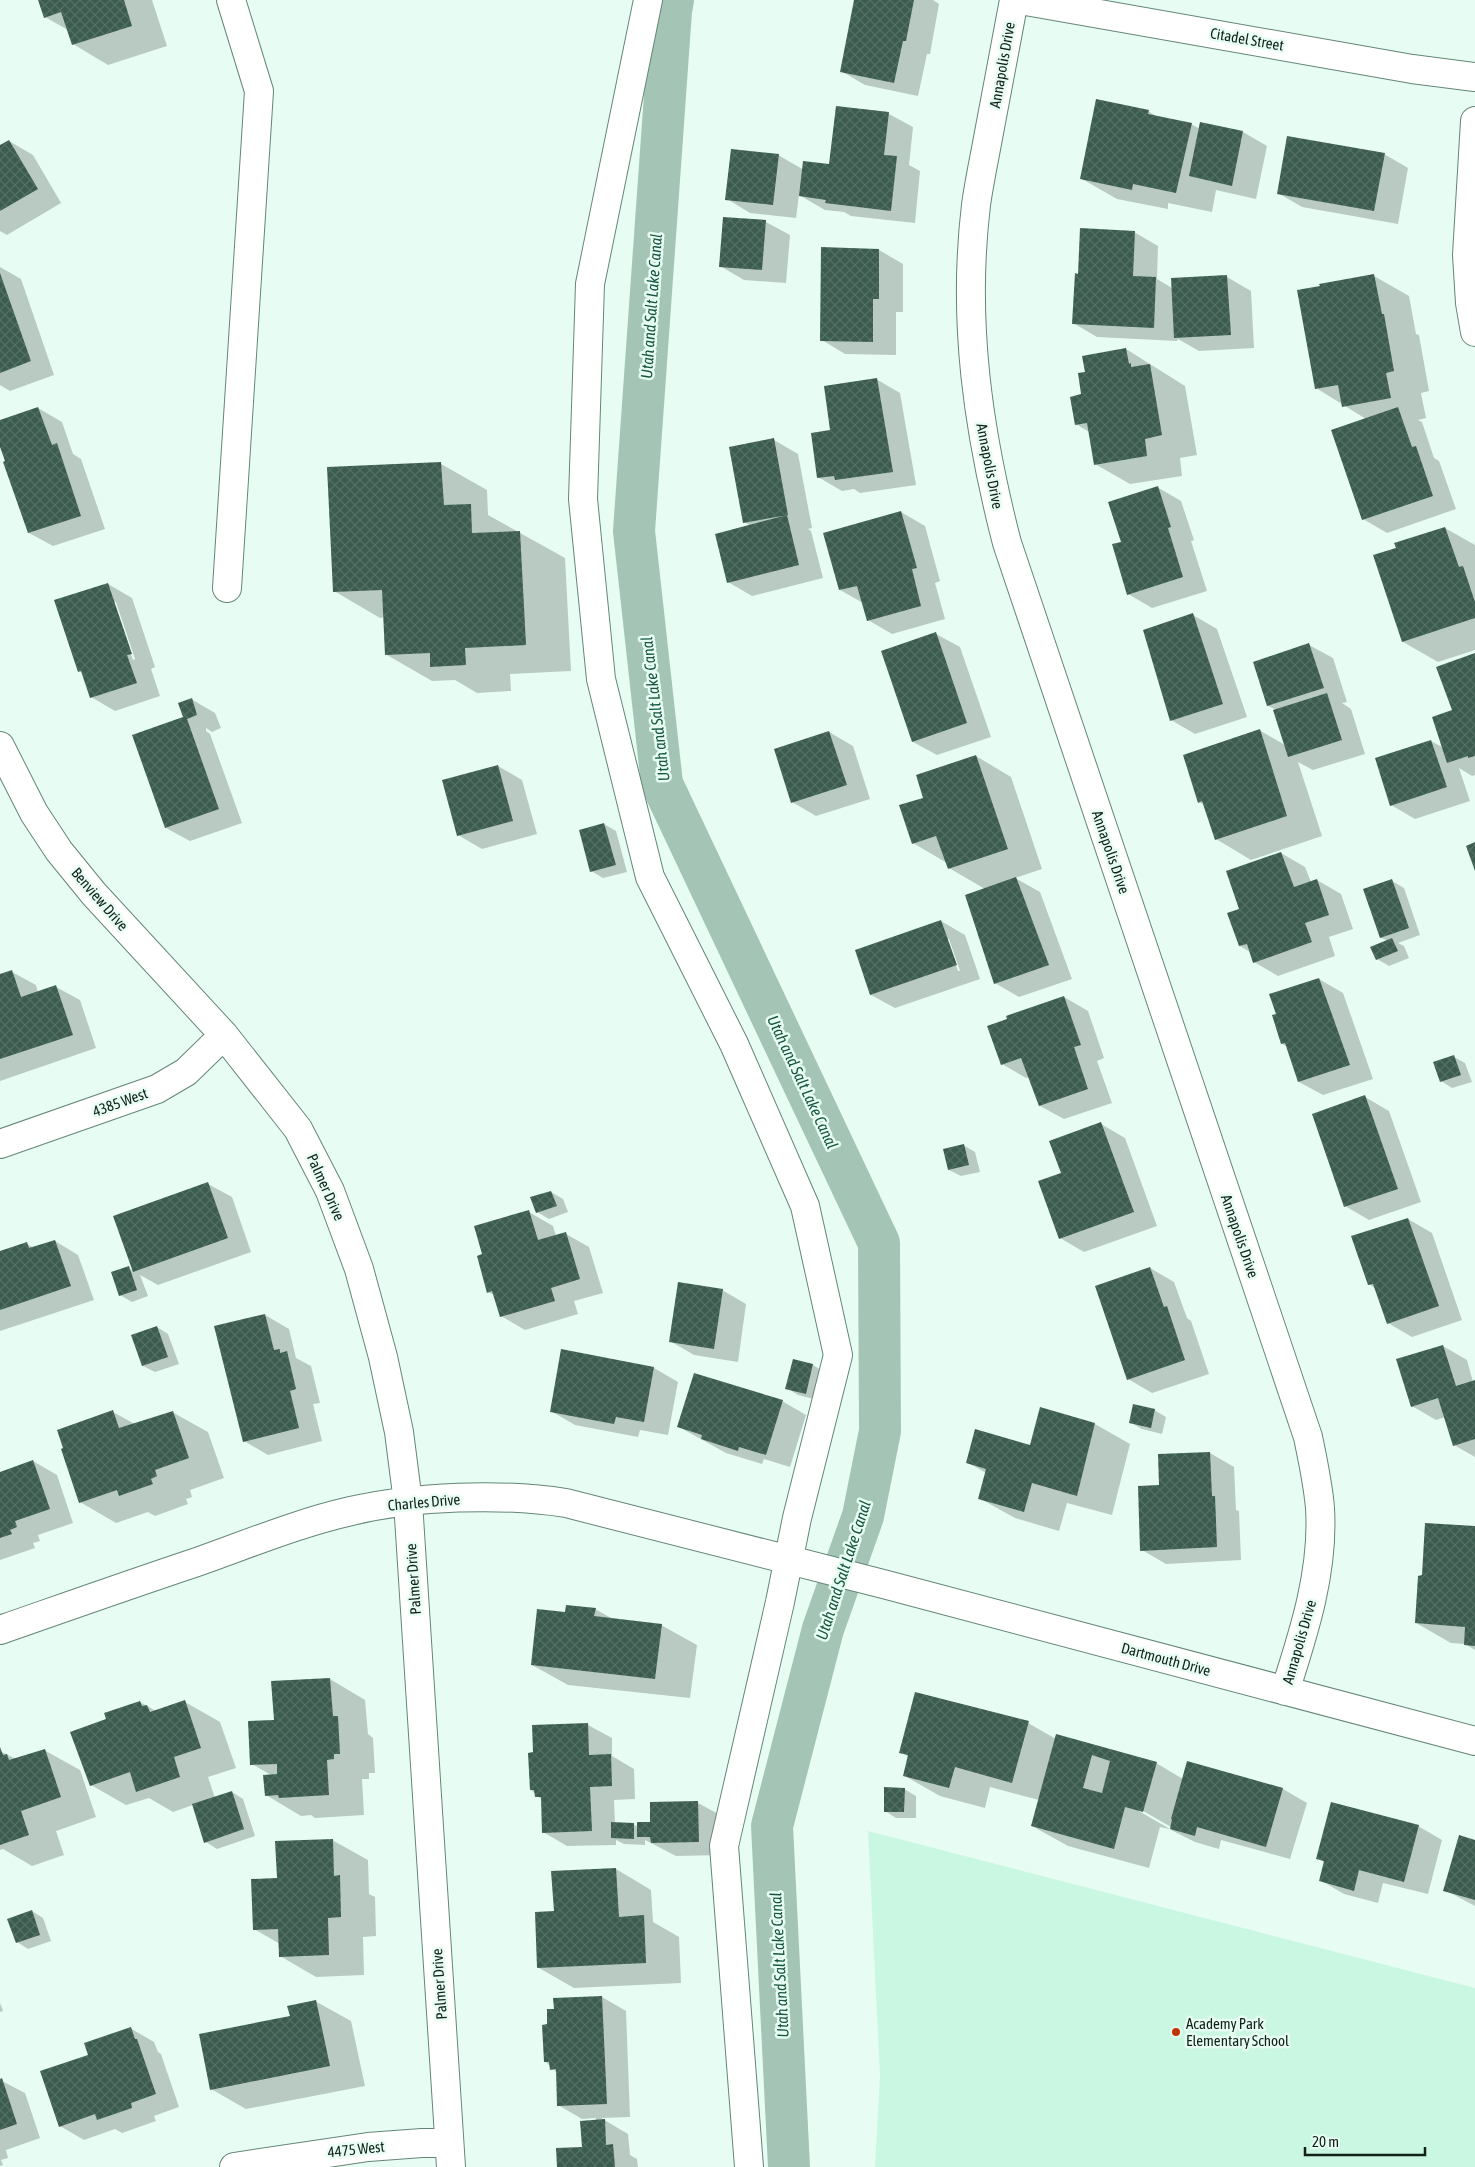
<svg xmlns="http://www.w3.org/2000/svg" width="1475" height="2167" font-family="'Asap Condensed',sans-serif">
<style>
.built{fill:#c9f7e2}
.shadow{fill:#0003;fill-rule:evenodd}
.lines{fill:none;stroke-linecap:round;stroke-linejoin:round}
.canal{stroke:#a4c5b6;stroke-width:42}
.building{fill:url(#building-cross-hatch);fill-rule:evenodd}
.minor-casing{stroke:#648677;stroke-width:30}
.minor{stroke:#fff;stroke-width:28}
.poi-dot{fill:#bd3400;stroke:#e7fdf3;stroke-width:2}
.labels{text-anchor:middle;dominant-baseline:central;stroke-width:5;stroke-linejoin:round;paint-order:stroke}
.street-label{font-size:15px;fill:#13211b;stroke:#e7fdf3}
.poi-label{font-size:15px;fill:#13211b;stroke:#e7fdf3;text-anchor:start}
.water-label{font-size:16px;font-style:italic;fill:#16543f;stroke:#e7fdf3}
</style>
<defs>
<pattern id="building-cross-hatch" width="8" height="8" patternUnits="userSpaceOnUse" patternTransform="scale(1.25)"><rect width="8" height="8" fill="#3b5c4e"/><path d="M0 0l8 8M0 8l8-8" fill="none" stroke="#546f64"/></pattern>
</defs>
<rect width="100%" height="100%" fill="#e7fdf3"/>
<!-- built -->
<path class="built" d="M868 1831 1475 1988V2167H875L880 2076Z"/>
<!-- shadow -->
<path class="shadow" d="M39 0H152L167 46 108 65 73 44 68 30 45 17Z
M855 0H933L939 4 930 54H927L918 96 865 85 841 71Z
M837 107 889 114 913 127 909 165 920 171 915 223 851 216 844 212 825 210 799 195 796 218 750 213 727 199 778 155 804 170 830 165Z
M1148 111 1158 117 1191 124 1200 129 1201 124 1243 132 1267 146 1256 199 1216 190 1212 212 1168 203V209L1117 199 1082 179Z
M9 141 33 155 61 203 7 235 0 231V146Z
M1384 154 1408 168 1398 224 1302 207 1278 193Z
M766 222 790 235 786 283 744 280 720 266Z
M1134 232 1158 246 1157 279 1172 288V280L1227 277 1251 291 1254 348 1199 351 1178 339 1177 341 1097 337 1073 323 1079 275Z
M822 248 879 250 903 264V312H896V355L845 354 822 340Z
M0 267 21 279 54 375 10 391 0 385Z
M1374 276 1409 296 1416 334 1419 335 1429 391 1421 393 1426 418 1418 420 1422 422 1434 458 1439 461 1456 509 1387 533 1363 519 1366 419 1316 388 1322 287Z
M1126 349 1185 386 1197 455 1180 458 1182 476 1130 484 1095 464 1089 432 1076 424 1086 373Z
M876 379 900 393 916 485 860 493 854 489 842 491 818 477Z
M38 408 62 422 73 454 81 459 105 529 53 546 29 533 0 443V421Z
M774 440 798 454 812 528 808 529 811 531 823 578 752 596 728 582 751 526 744 522Z
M441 464 487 490 488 515 565 558 571 671 510 674 511 691 477 693 455 680 432 681 387 655 385 617 380 618 334 591 328 469Z
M1157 487 1181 501 1194 540 1191 541 1207 591 1152 608 1128 594 1123 542Z
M901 512 925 526 940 581 935 583 945 619 892 634 868 620 863 603 840 590Z
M1445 528 1475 545V650L1438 662 1403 642 1398 549Z
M108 584 132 598 155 667 151 669 160 696 115 711 91 697 83 673 79 671ZM113 602H116L135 659 133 660Z
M1193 615 1217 629 1247 717 1195 734 1171 720 1156 673 1158 672Z
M936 634 960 647 991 737 937 755 913 742Z
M1309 645 1333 658 1347 702 1342 703 1351 709 1365 754 1313 770 1298 762 1322 836 1251 860 1216 839 1205 805 1199 802 1259 730 1285 745 1277 710 1268 706Z
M1475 655V775L1472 776 1459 768 1470 801 1415 819 1391 805 1431 741 1444 748 1453 711Z
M191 699 215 713 221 728 212 732 206 728V731L210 734 242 823 190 841 166 828 184 718Z
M829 732 853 746 870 799 816 816 792 802Z
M976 756 1011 777 1042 869 1015 878 1040 892 1072 979 1019 997 995 983 985 889 949 868 947 863 913 843 925 798Z
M498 766 522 780 537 834 482 849 458 835Z
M604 824 616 831 627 872 603 878 591 871Z
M1281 853 1305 867 1311 882 1317 880 1341 894 1353 929 1329 937 1335 956 1278 976 1254 962 1250 952 1240 946 1241 910Z
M1392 881 1404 888 1420 935 1398 943 1404 946 1409 958 1389 966 1377 959 1388 941 1381 938Z
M941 921 965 935 980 979 895 1008 871 995 856 951ZM947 939H949L960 971H958Z
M12 972 36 985 38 993 56 987 80 1000 96 1048 0 1081V975Z
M1319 979 1343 993 1373 1079 1323 1095 1299 1082 1288 1047 1282 1044Z
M1064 997 1088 1011 1104 1058 1097 1061 1112 1103 1064 1119 1040 1106 1029 1077 1026 1078 1002 1064Z
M1454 1057 1465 1063 1472 1082 1452 1088 1441 1081Z
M1365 1097 1389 1111 1421 1202 1369 1220 1345 1206Z
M1101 1124 1125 1138 1157 1226 1084 1252 1060 1238 1062 1174Z
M963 1145 975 1152 980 1172 961 1176 949 1170Z
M208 1184 232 1197 251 1252 158 1285 140 1275 148 1296 132 1302 120 1295 128 1268 134 1271Z
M551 1192 563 1199 568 1212 549 1219 537 1212Z
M529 1212 553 1226 556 1236 566 1234 589 1247 603 1293 574 1301 578 1314 525 1330 501 1316 494 1295 488 1292 484 1255Z
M1408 1219 1432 1233 1462 1320 1412 1337 1388 1323 1376 1289 1369 1284Z
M55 1241 78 1255 94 1300 0 1331V1253L27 1244 34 1248Z
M1150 1268 1174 1282 1187 1318 1191 1321 1209 1374 1152 1393 1128 1379Z
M722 1290 746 1304 738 1362 694 1355 670 1341Z
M265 1315 289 1329 296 1358 311 1366 320 1403 313 1404 322 1441 268 1455 244 1441Z
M157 1327 168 1334 179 1364 155 1372 143 1366Z
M1443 1346 1467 1360 1473 1382 1475 1381V1457L1454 1445 1445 1417 1436 1420 1412 1406Z
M562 1351 654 1368 678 1382 668 1435 640 1430 638 1437 575 1425 551 1411Z
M793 1361 813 1365 824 1372 818 1400 798 1395 787 1388Z
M782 1401 806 1415 790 1467 764 1459 762 1464 726 1453 679 1427Z
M1041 1409 1095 1424 1130 1444 1112 1515 1067 1503 1059 1531 1015 1518 979 1498 986 1473 967 1462 1031 1446Z
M1154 1410 1166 1417 1162 1434 1142 1429 1130 1422Z
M113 1412 135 1424 172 1412 208 1432 224 1478 190 1490 192 1497 186 1499 188 1504 155 1516 148 1512 116 1523 80 1502Z
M1210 1453 1234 1467 1236 1510 1239 1511 1241 1560 1166 1564 1142 1550 1161 1487 1160 1455Z
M33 1461 57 1475 73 1523 38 1535 40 1541 33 1543 35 1548 0 1560V1473Z
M1475 1528V1650L1465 1644 1451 1643 1416 1623 1423 1576Z
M595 1609 613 1619 661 1625 697 1645 690 1698 568 1685 532 1665 566 1614Z
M330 1679 365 1700 368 1734 373 1738 375 1773H369V1779H362L364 1815 315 1818 311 1815 301 1816 266 1795 271 1775 252 1764 275 1721Z
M140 1702 156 1711 185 1702 220 1722 236 1768 208 1777 215 1798 232 1792 243 1799 255 1836 217 1849 206 1842 193 1805 173 1812 149 1798 126 1805 91 1785 107 1720Z
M1028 1723 1056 1739 1156 1763 1183 1779 1188 1762 1283 1789 1307 1803 1290 1859 1221 1840 1219 1849 1195 1842 1171 1830V1827L1138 1808 1137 1810 1170 1829 1160 1827 1149 1868 1068 1846 1032 1826 1039 1800 990 1787 985 1808 940 1796 905 1776 909 1757 901 1752Z
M588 1725 612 1738V1756L634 1769 635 1799 614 1800 615 1824H633L638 1827 698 1803 722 1816 723 1855 676 1856 645 1840V1845L624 1844 616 1840V1845L567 1846 543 1832 542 1800 531 1790Z
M44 1750 80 1770 96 1817 56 1831 64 1855 32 1866 3 1849 0 1850V1751L16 1759Z
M904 1789 916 1796V1818H896L885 1811Z
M1418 1826 1442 1840 1428 1894 1383 1883 1378 1903 1344 1894 1320 1880 1325 1863 1318 1858Z
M332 1840 368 1860 369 1894 375 1897 376 1936 363 1937 364 1975 316 1977 280 1956V1944L254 1929 278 1880Z
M1475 1841V1906L1445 1890Z
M616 1869 651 1890 653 1922 679 1937 681 1983 574 1988 539 1968 555 1912Z
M32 1911 43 1918 51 1941 28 1949 17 1942Z
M602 1997 626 2011 630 2117 601 2118 628 2134 630 2155 637 2159 638 2167H558L583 2148 596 2121V2118L582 2119 558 2105 557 2073 545 2061 549 2026 555 2011 554 1999Z
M315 2001 351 2021 365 2086 246 2109 211 2089 291 2017Z
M0 2003 3 2011 0 2012Z
M130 2028 154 2042 158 2052 161 2054 179 2107 154 2116 156 2121 122 2133 115 2129 84 2140 60 2126 90 2056Z
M0 2080 25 2093 40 2138 6 2150 8 2158 1 2160 3 2165 0 2166Z"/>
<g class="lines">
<!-- canal -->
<path class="canal" d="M673 0 671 11 634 531 662 784 879 1243 880 1431 863 1516 823 1629 772 1826 789 2167"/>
</g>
<!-- building -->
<path class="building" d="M38 0H124L132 26 72 45 61 12 44 18Z
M854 0H914L906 41H903L894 83 840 72Z
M1096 99 1149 110 1148 114 1192 123 1176 193 1133 184 1132 190 1080 179Z
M836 106 889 112 884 155 897 156 891 211 825 203 826 200 799 196 803 161 829 164Z
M1200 122 1243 131 1232 186 1189 176Z
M1287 136 1385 153 1374 211 1277 194Z
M9 140 38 189 0 211V145Z
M731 149 779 154 773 205 725 200Z
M723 217 766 220 762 270 719 267Z
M1080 228 1135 231 1133 276 1156 277 1154 328 1072 324 1075 273 1078 274Z
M821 247 879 249V299H873V342L820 341Z
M0 273 31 361 0 373Z
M1374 274 1382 314H1384L1394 371 1386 373 1391 398 1342 407 1338 385 1315 389 1297 290 1320 286 1319 284Z
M1227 275 1231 335 1174 338 1171 278Z
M1126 348 1129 364 1131 363V367L1150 364 1162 435 1145 439 1147 456 1094 465 1087 423 1075 425 1070 397 1081 394 1078 373 1085 372 1082 356Z
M877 378 893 472 835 480 834 476 817 478 811 433 830 430 824 386Z
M38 407 52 445 57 443 81 516 28 533 3 462 5 461 0 447V420Z
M1398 407 1412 447 1416 446 1433 496 1362 520 1331 430Z
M774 438 788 515 743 523 729 447Z
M441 462 444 505 471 504 472 533 520 531 526 645 465 648 466 665 430 667V653L385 655 382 590 333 592 327 467Z
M1158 486 1171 527 1168 528 1183 577 1127 595 1112 544 1121 542 1108 502Z
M901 511 917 568 912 569 921 606 867 621 857 586 839 590 823 533Z
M787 515 799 565 727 583 715 534Z
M1445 527 1459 567 1463 566 1475 602V618L1402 642 1373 555 1396 548 1394 543Z
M108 583 132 654 127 655 137 683 90 698 81 671 78 672 54 600Z
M1193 613 1223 704 1170 721 1143 630Z
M936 632 967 723 912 742 881 651Z
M1309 643 1324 688 1267 706 1253 662Z
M1475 653V756L1468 758V756L1447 763 1432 717 1452 710 1436 667Z
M1327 693 1342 740 1288 757 1273 710Z
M192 698 197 715 187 719 219 809 165 828 132 735 183 717 178 703Z
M1260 729 1287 816 1215 840 1202 801 1198 803 1183 755Z
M829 731 847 785 791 803 774 749Z
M1431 740 1447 787 1390 806 1375 758Z
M976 755 1008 849 948 869 936 836 912 844 899 805 923 798 916 775Z
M498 765 513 821 457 836 442 780Z
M604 823 616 865 590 872 579 830Z
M1475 842V871L1466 846Z
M1281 852 1294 887 1317 879 1329 915 1305 923 1312 942 1253 963 1247 944 1239 946 1227 913 1239 909 1226 871Z
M1016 877 1049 965 994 984 965 895Z
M1392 879 1409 928 1380 938 1363 889Z
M941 920 957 965 870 995 855 950Z
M1392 938 1398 951 1376 960 1370 947Z
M12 970 21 997 56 985 73 1035 0 1059V974Z
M1319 978 1350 1065 1298 1082 1285 1043 1281 1044 1272 1015 1276 1014 1269 994Z
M1064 996 1081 1045 1074 1047 1088 1089 1039 1106 1021 1058 1001 1065 987 1026 1007 1019 1006 1016Z
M1454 1055 1461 1075 1440 1082 1433 1062Z
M1365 1095 1398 1189 1344 1207 1312 1114Z
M1101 1122 1134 1212 1059 1239 1038 1181 1061 1173 1049 1141Z
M964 1144 969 1165 948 1170 943 1149Z
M208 1182 228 1238 133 1272 113 1216Z
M551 1191 557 1206 536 1213 530 1197Z
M529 1210 538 1240 566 1232 580 1279 551 1288 555 1301 500 1317 492 1291 487 1293 477 1256 482 1254 474 1226Z
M1408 1218 1439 1306 1387 1324 1373 1284 1368 1285 1351 1236Z
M55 1240 71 1286 0 1310V1251L27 1242 29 1248Z
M129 1266 137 1290 119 1296 111 1272Z
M1150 1267 1164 1307 1167 1306 1185 1360 1127 1380 1095 1286Z
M678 1282 723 1289 714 1349 669 1342Z
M265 1314 274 1350 280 1349V1353L287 1351 296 1389 290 1391 299 1428 243 1442 214 1326Z
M157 1326 168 1357 142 1366 131 1335Z
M1443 1345 1456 1386 1475 1380V1439L1453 1446 1438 1398 1411 1407 1396 1359Z
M561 1349 654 1367 644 1422 616 1417 614 1424 550 1412Z
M793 1359 813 1364 806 1394 785 1389Z
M694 1373 783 1400 766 1455 739 1447 738 1451 701 1439 702 1435 677 1427Z
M1133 1404 1155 1409 1151 1428 1129 1423Z
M1040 1407 1095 1423 1077 1496 1032 1483 1024 1512 978 1499 986 1469 966 1463 975 1429 1030 1445Z
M113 1410 119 1428 173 1411 189 1458 155 1470 157 1476 151 1479 153 1484 119 1496 117 1490 79 1503 61 1449 63 1448 57 1430Z
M1210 1452 1212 1496H1215L1217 1547 1140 1551 1138 1486 1159 1485 1158 1454Z
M33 1460 50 1509 15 1521 17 1527 10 1530 12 1534 0 1538V1472Z
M1425 1523 1475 1526V1646L1464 1645 1465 1627 1415 1623 1418 1576 1422 1575Z
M566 1605 596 1608 594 1616 662 1624 655 1679 531 1665 537 1609 565 1612Z
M330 1678 333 1716H338L340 1754H334V1759L327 1760 329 1795 279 1798 278 1795 265 1796 263 1775 277 1774V1764L250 1765 248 1721 274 1720 271 1681Z
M915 1692 1029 1721 1012 1783 955 1767 949 1788 903 1776 908 1755 899 1753Z
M185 1700 201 1748 174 1757 180 1777 136 1792 130 1772 90 1786 70 1732 106 1719 104 1713 140 1701 142 1706 147 1705 150 1712Z
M588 1723 589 1755 611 1754 612 1786 590 1787 592 1831 542 1833 541 1797H535L534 1790H530L528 1753 533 1752 532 1725Z
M1056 1734 1157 1762 1143 1812 1125 1807 1114 1849 1031 1826ZM1092 1755 1110 1761 1102 1793 1083 1788Z
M0 1747 3 1755 7 1754 9 1760 45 1749 61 1797 21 1811 29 1835 0 1845Z
M1187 1761 1283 1788 1266 1847 1197 1827 1195 1836 1170 1829 1172 1819H1171Z
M884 1787 905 1788 904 1812H884Z
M232 1791 244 1829 204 1843 192 1804Z
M698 1801 699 1842 651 1843 650 1837H637V1822H650V1802Z
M1331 1802 1419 1825 1404 1882 1359 1870 1354 1891 1319 1881 1324 1861 1316 1859Z
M611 1822 634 1823V1839L611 1838Z
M1459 1835 1475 1840V1900L1443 1891Z
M333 1839 334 1876 340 1875 341 1917 328 1918 329 1955 279 1957 278 1929 253 1930 251 1879 277 1878 275 1841Z
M616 1868 619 1917 644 1915 646 1963 537 1968 535 1912 554 1911 551 1871Z
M32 1910 40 1935 16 1943 7 1919Z
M602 1996 607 2104 557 2106 556 2069 550 2070 549 2062H544L542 2025 547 2024V2009H554L553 1998Z
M316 2000 330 2066 210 2090 199 2034 290 2016 287 2006Z
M131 2027 135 2039H137L156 2094 131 2103 132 2108 97 2120 95 2114 59 2127 40 2071 88 2055 84 2043Z
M2 2078 17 2124 0 2130V2079Z
M605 2119 606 2145 613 2144 615 2167H557L556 2148 582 2147 580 2121Z"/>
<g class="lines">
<!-- minor casing -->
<g class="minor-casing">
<path id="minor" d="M648 0 590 284 583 499 601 679 650 877 734 1044 805 1206 838 1355 797 1518 780 1602 724 1846 749 2167
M1014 0C1005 46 997 92 988 138 984 160 979 183 976 205 962 321 978 431 1007 543L1308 1437C1313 1461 1318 1484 1320 1508 1324 1571 1304 1632 1285 1691
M1020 0 1412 69 1475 77
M1475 121 1467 255 1470 303 1475 332
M227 588 259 91 231 0
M0 746 34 813 59 851 94 894 224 1035 298 1129 330 1191 359 1269 383 1357 399 1432 408 1502 451 2167
M0 1144 157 1089 186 1072 224 1035
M0 1630C66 1607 131 1584 197 1562 248 1544 298 1523 351 1511 415 1496 501 1493 566 1503L887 1585 1475 1741
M234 2167 368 2147 449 2141"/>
</g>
<!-- minor -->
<use href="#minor" class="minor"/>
</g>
<!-- markers -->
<circle class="poi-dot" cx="1176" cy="2032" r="5"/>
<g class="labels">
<!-- street labels -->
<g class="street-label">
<text transform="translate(1247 39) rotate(10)">Citadel Street</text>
<text transform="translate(1002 65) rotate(-80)">Annapolis Drive</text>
<text transform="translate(990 466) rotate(79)">Annapolis Drive</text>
<text transform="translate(1111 852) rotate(71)">Annapolis Drive</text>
<text transform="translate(100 899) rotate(49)">Benview Drive</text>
<text transform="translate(120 1102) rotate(-20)">4385 West</text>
<text transform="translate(326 1187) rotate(66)">Palmer Drive</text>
<text transform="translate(1240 1236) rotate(71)">Annapolis Drive</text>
<text transform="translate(424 1502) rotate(-5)">Charles Drive</text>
<text transform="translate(413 1579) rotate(-94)">Palmer Drive</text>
<text transform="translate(1299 1642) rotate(-74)">Annapolis Drive</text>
<text transform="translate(1166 1659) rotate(15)">Dartmouth Drive</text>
<text transform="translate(439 1984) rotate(-94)">Palmer Drive</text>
<text transform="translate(356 2149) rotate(-6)">4475 West</text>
</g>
<!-- poi labels -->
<g class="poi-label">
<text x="1186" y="2023">Academy Park<tspan x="1186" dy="17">Elementary School</tspan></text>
</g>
<!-- water labels -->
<g class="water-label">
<text transform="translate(651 306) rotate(-86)">Utah and Salt Lake Canal</text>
<text transform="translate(655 709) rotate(-97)">Utah and Salt Lake Canal</text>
<text transform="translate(803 1082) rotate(65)">Utah and Salt Lake Canal</text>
<text transform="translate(843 1570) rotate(-72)">Utah and Salt Lake Canal</text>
<text transform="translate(779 1965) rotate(-93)">Utah and Salt Lake Canal</text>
</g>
</g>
<!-- scale -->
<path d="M1305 2147v8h120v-8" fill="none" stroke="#13211b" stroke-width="2.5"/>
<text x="1312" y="2147" font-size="15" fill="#13211b" stroke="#e7fdf3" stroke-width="4" paint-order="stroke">20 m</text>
</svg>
